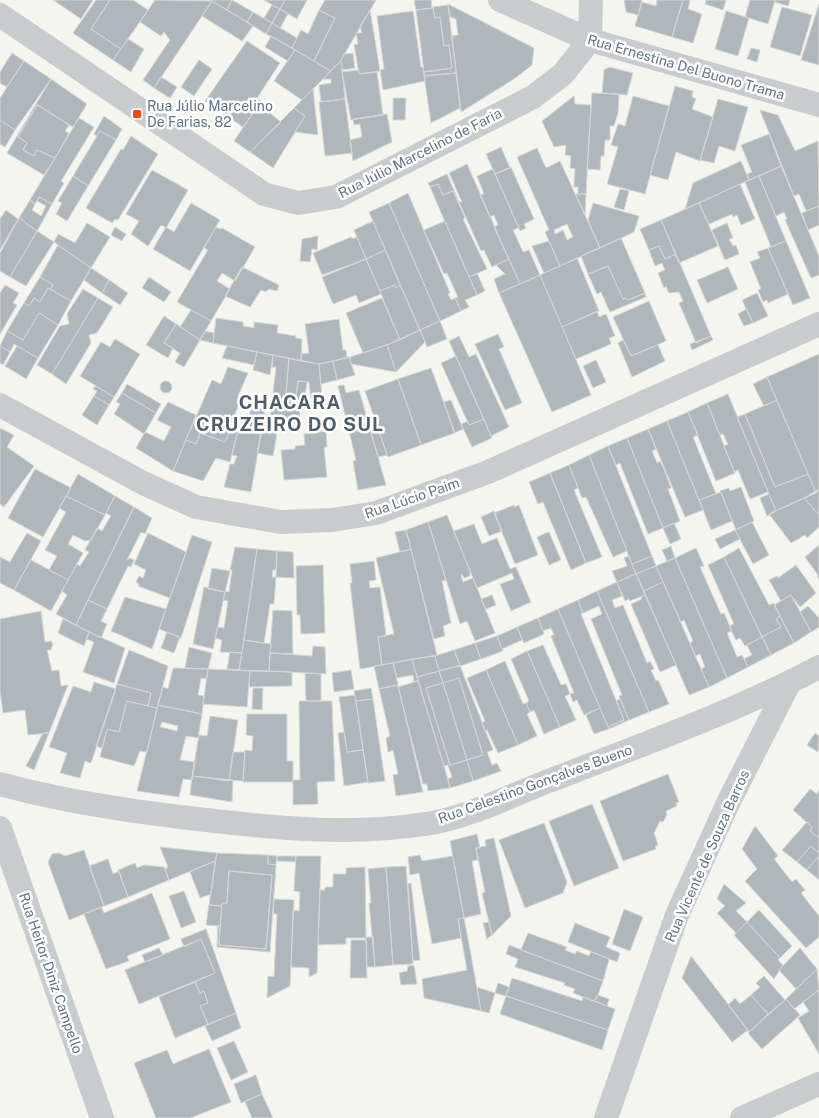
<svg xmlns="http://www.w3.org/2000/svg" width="819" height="1118" font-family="'Public Sans',sans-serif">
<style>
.building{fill:#aeb7bb;stroke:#d6d6d4;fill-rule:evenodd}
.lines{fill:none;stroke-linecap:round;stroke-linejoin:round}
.minor{stroke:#c9cccf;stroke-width:24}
.poi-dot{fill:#f64610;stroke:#fff;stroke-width:2}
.labels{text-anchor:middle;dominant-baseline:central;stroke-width:5;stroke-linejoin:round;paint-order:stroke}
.street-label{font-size:14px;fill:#617585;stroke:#fff}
.poi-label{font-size:14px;fill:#617585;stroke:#fff;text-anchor:start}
.district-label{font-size:19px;font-weight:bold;letter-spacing:1px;fill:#4f5e69;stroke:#fff}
</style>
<rect width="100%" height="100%" fill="#f5f5f0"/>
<!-- building -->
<path class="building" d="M53 0H93L81 19Z
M96 0H110L91 29 121 49 113 60 73 33Z
M110 0H133L148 10 121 49 91 29Z
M155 0 212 1 154 88 143 80 170 40 164 32 161 36 140 22Z
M210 0H232L227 10Z
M232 0 253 12 247 22 227 10Z
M264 0H285L280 9Z
M285 0H307L297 19 280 9Z
M325 0H376L341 60 331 71 314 61 335 18 319 10Z
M414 0H431L432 8 416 10Z
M624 0H642L638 15 626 12Z
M657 0H683L672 37 635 26 642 2 656 6Z
M683 0H690L688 9 702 14 693 43 672 37Z
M706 0H726L723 10 705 4Z
M750 0H775L768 24 745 17Z
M775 0H790L788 6 775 2Z
M212 1 253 26 242 41 202 16Z
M448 4 534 48 532 65 514 79 461 112 452 36 458 35 456 19 450 17Z
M819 4V65L801 60Z
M272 5 280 9 272 23 264 18Z
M448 5 456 73 424 76V72L452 68 449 45 444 46 440 17 435 18 433 7Z
M782 7 812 15 800 56 770 47Z
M433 8 435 18 440 17 444 46 449 45 452 68 424 72 416 10Z
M280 9 288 14 280 28 272 23Z
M319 10 335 18 314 61 292 48 301 30 308 34Z
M370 10 380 71 359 74 354 45 358 44 356 33H362L360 26Z
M413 11 421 67H423L425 81 383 90 380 70 384 69 377 16Z
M726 11 749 18 738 56 715 49Z
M253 12 272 23 266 34 247 22Z
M272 23 297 38 292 48 266 34Z
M271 36 295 50 288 61 265 47Z
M128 39 144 49 131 72 113 60Z
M247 41 280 63 257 98 261 101 243 127 205 101Z
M751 48 760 50 757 62 747 59Z
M295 50 331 71 302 100 274 81Z
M12 53 24 61 7 87 0 83V72Z
M353 53 355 68 342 70 341 60 344 54Z
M199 60 212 69 194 96 181 87Z
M341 60 345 99 321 102 319 85 331 83V79H323Z
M24 61 51 79 15 130 0 120V98Z
M609 67 633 73 627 95 602 93 604 70Z
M358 70 359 74 377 72 383 115 351 120 342 72Z
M456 73 460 108 431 123 424 76Z
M161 77 177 87 170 98 154 88Z
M51 79 87 104 73 127 36 104Z
M675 86 693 91 692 97 696 99 692 109 713 117 700 161 676 152 668 180 650 175Z
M313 89 318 135 295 132 305 116 294 108Z
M592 93 619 94 618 113 614 126H610V140H605L604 156H601L600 170 587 169Z
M574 96 575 104 591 105 586 194H578V187H574L575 169 570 168 571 156 565 155 566 145 554 147 542 121Z
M633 96 669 106 645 194 607 184 618 147 611 145 618 124 625 126Z
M393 98H406L405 120H393Z
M345 99 352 153 325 156 319 102Z
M718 99 748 107 735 151 719 146 714 163 700 160Z
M36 104 37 105 18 137 27 143 23 150 34 156 37 150 55 158 44 175 7 153Z
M259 104 281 122 250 152 234 141Z
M37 105 69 125 65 131 69 133 55 158 37 150 34 156 23 150 27 143 18 137Z
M294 108 305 116 273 168 250 152Z
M760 110 778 115 795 151 818 141 819 206 806 211 799 194 794 196Z
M387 114 392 142 353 161 350 140 362 137 360 124 354 125 353 119Z
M104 116 122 129 116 140 100 131 97 136 94 134Z
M79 118 94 127 61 181 64 183 52 204 39 197 35 204 30 200Z
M0 120 15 130 5 147 0 144Z
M100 131 116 140 88 186 73 176Z
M769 134 781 166 749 180 747 174 752 172 741 145Z
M131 136 158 154 118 220 115 219 112 223 86 208 121 149 123 150Z
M501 147 510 168 495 174 486 154Z
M537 148 546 168 560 161 600 248 560 266 545 232 549 230 517 157ZM567 224 573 237 567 240 563 230 555 234 554 230Z
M741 161 749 180 685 209 693 183Z
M467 164 509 259 492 267 484 250 481 251 459 202H462L449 173Z
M781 166 819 256V275L811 278 785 220 787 219 784 212 776 216 759 176Z
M511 167 534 219 524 224 526 228 520 231 495 174Z
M493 169 519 228 513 230 523 252 529 250 540 275 520 284 494 227 498 225 494 215 490 217 480 195 484 194 477 176Z
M152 170 188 190 166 228 161 225 148 246 131 234 139 221 126 214Z
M447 174 459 202 453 191 443 195 438 184 430 187 428 183Z
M73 176 88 186 67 221 56 214 62 203 58 201Z
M759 176 786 241 771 247 745 182Z
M438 184 443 195 453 191 465 218 463 219 487 269 469 277 430 187Z
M740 184 755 219 741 225 737 215 733 217 732 214 709 224 699 203Z
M620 189 629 191 624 210 614 207Z
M408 193 450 293 448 294 451 300 455 298 461 311 440 321 389 203Z
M575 194H586L585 214Z
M39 197 52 204 37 231 19 218 30 200 35 204 32 210 41 216 46 206 37 201Z
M191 203 220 220 190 271 153 249 166 227 174 232Z
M389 203 440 321 420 330 369 212Z
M593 203 639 216 634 232 600 248 588 220Z
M699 203 718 246 679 263 661 220Z
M819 206V225L808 230 802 213Z
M6 210 18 219 0 250V219Z
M19 218 37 231 10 277 0 271V253Z
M661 220 676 254 665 259 659 246 649 250 640 229Z
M373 221 385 250 366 259 354 230Z
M445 221 477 295 465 300 469 307 461 311 455 298 458 297 447 273 444 274 424 230Z
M87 223 110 237 91 268 54 242 58 234 75 243Z
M727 223 733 238 729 239 733 246 736 245 739 254 725 260 712 230Z
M115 227 126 234 122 241 111 235Z
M216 227 220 229 222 228 255 247 235 281 222 273 217 281 230 289 211 321 177 302 208 250 204 248Z
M37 231 54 242 26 286 10 277Z
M318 236 317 250 312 249 310 262 300 261 302 239Z
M351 237 352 239 357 237 366 259 322 275 313 253Z
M621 238 645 293 628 300 626 298 623 299 608 266 588 274 581 256Z
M549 241 560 266 544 273 532 246Z
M786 241 810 298 793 305 768 248Z
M58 245 91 268 71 301 50 289 53 285 40 277Z
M659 246 665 259 676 254 711 336 696 343 679 303 683 301 679 292 669 293 666 286 664 288 658 273 665 270 662 263 655 266 649 250Z
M768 248 788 294 768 303 767 300 763 302 758 290 761 289 750 262 760 258 757 252Z
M385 250 400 285 396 288 395 285 380 291 366 259Z
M577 258 599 311 562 327 540 275Z
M366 259 381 294 359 303 356 295 333 304 322 277Z
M509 259 520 284 499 293 494 279 505 274 496 265Z
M608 266 623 299 626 298 628 300 645 293 646 297 610 312 601 292 597 294 588 274Z
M242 267 279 285 277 291 269 289 266 292 261 290 250 307 225 296Z
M728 267 738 289 707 303 697 280Z
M91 268 109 280 102 293 84 280Z
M477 273 485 291 477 295 469 277Z
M540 275 591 395 552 412 499 293Z
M40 277 53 285 50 289 48 288 40 302 34 298 29 306 24 303Z
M149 277 171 292 164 302 142 288Z
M109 280 128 293 120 305 102 293Z
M5 285 19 293 13 303 17 305 0 334V293Z
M395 285 396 288 400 285 420 330 400 340 380 291Z
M48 288 71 301 58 325 39 313 23 340 7 331 24 303 29 306 34 298 40 302Z
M83 289 98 298 52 374 37 365 60 326 69 324 67 314Z
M757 293 768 316 753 323 742 300Z
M98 298 113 307 97 333 89 335 91 343 66 384 52 374Z
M382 298 400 340 363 353 346 313Z
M649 301 666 341 631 356 613 317Z
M746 309 753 323 744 326 738 314Z
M191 310 211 321 200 340 180 327Z
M597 311 599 317 606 314 615 336 609 338 611 344 576 359 562 327Z
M39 313 58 325 38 358 14 344 10 352 0 346 7 331 23 340Z
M164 316 176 324 164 343 173 348 168 358 146 345Z
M216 318 243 322V326L254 328V322L278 325 277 333 296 336 295 338 302 339 301 361 213 343Z
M339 319 343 350H346L347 358 319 364 301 361V354L309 353 305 324Z
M440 321 447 339 427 347 420 330Z
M176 324 200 340 184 367 175 362 180 353 164 343Z
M420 330 425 342 396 372 387 345Z
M205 331 214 333 213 343 200 340Z
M498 334 504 347 499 349 522 403 505 410 475 344Z
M459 336 469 357 476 354 509 427 491 436 449 341Z
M711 336 713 340 692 350 690 344Z
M115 339 140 354 114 397 80 376 101 342 110 347Z
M623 340 631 356 658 345 665 361 632 377 618 343Z
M387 345 396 372 351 364 350 357Z
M0 346 10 352 3 365 0 363Z
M17 346 38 358 26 379 5 366Z
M227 346 257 352 254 365 222 358Z
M257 352 273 355 270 375 253 370Z
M819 354V489L816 493 767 377Z
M273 355 289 358 286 394 296 396 298 381 307 382 305 396H301L299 423 270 419 276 367H272Z
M456 356 484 419 469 425 441 363Z
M349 357 355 375 337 380 333 361Z
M289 358 319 364 322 398 311 399 309 382 298 381 296 396 286 394Z
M596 360 606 382 593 388 583 366Z
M333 361 337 380 321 384 319 364Z
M228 367 248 373 238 396 242 397 234 416 236 417 225 442 200 433 196 444 186 440 212 380 221 384Z
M431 368 455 433 421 445 398 379Z
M767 377 777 400 764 406 753 384Z
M398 379 421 445 388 457 365 391Z
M160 387a6 6 0 1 1 12 0a6 6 0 1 1-12 0Z
M127 384 161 404 156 413 122 393Z
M344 385 346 393 359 390 386 485 358 490 353 461 356 460 338 386Z
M95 386 114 397 109 405 94 396 97 391 93 389Z
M122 393 156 413 144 434 114 414 120 404 116 402Z
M728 394 768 492 750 499 738 470 734 472 724 446 728 444 723 434 720 435 707 403Z
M94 396 109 405 97 425 82 415Z
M451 400 463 429 454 433 444 402Z
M777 400 808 474 775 487 745 414Z
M168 402 196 415 173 471 136 448 145 432 164 441 171 427 157 420Z
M707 403 735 473 716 481 688 412Z
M251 407 265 409 261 434 247 431Z
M688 412 698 435 693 437 716 494 699 500 667 421Z
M264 414 270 415 269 423 263 422Z
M745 414 775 487 808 474 816 493 776 511 737 417Z
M484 419 492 438 472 447 461 424 468 421 469 425Z
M667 421 703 510 685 517 648 429Z
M233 423 239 426 230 462 216 458 203 481 173 471 186 440 196 444 200 433 225 442Z
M377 425 387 455 378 457 369 427Z
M262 426 276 428 275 434H277L273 456 257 453Z
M0 428 14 435 7 447 34 466 4 507 0 504Z
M648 429 656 449 652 451 657 463 660 461 664 469 671 488 668 489 680 521 663 528 627 438Z
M238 430 261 434 251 492 224 487 230 464H234L237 456 232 455Z
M326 431 327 447H324L327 477 284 480 281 450 295 449V446L305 445 304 434Z
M627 438 663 528 648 534 620 463 616 465 608 446Z
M608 446 652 556 632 564 589 455Z
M589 455 627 551 613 557 586 497 582 498 569 465Z
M569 465 578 488 574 490 602 557 586 563 550 473Z
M35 469 71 488 43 537 8 518Z
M550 473 586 563 571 570 543 502 538 504 529 482Z
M78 474 115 496 105 515 66 496Z
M741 487 754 521 736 530 720 491 729 488 730 491Z
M819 489V515L804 498Z
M721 492 732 521 711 530 699 500Z
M769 494 776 511 767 516 760 498Z
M66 496 105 515 91 540 85 541 73 535 68 544 83 553 68 580 49 570 57 556 45 550 66 512 59 508Z
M115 496 134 507 76 625 56 614 67 595 62 591 77 564 80 566 89 552 85 550 97 528 102 531 111 516 106 513Z
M804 498 819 515V527L807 538 805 535 791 543 769 514Z
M514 505V507L519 505 538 555 515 564 494 513Z
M134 507 152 518 145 534 141 532 127 560 130 558 134 560 131 567 128 566 107 609 88 600Z
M494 511 502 531 489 536 481 517Z
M447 515 470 571V576L464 578 462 574 461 575 463 582 473 578 495 633 475 641 467 621 460 624 428 522Z
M428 522 446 580 442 581 451 623 443 626 445 636 434 639 406 530Z
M752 522 769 555 753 564 735 530Z
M674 523 681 539 670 544 663 528Z
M474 524 482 544 497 538 510 569 516 567 531 602 511 611 500 584 514 579 512 573 477 588 454 531Z
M406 530 411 549 400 552 395 532Z
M735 530 740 539 720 549 715 539Z
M549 532 561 560 549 565 537 537Z
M27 533 41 541 14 590 0 583V557L10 562Z
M148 533 186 552 170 598 138 586 139 584 136 582 139 576 143 578 146 570 134 564Z
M192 535 212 542 181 638 159 629Z
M819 545V579L817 576 818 575 805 557Z
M671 546 675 558 667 561 662 550Z
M235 547 257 549 242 653 220 652 222 640 215 638 218 627 224 628 228 601 223 600 225 591 229 592 232 570H230Z
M696 548 704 566 700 567 721 614 724 613 732 631 727 633 737 657 742 655 748 667 727 678 675 558Z
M739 548 769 605 774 603 780 616 776 619 781 627 762 637 724 557Z
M257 549 277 551 276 570H273L272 577H276L274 604H270L264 643 244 640Z
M411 549 437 655 382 665 378 637 394 634 376 558Z
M277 551 293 552 294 578 276 577Z
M629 556 636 574 617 582 612 571 627 566 624 558Z
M652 556 656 566 636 574 632 564Z
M724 557 762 637 745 646 740 638 736 640 729 626 734 624 708 565Z
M675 558 727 678 709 687 701 669 705 667 700 654 695 656 690 643 693 641 684 620 681 622 656 566Z
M31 560 68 580 51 611 14 590Z
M374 561 376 580 369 581 370 588 380 587 386 636 378 637 382 665 360 669 350 583H352L350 564Z
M323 565 325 633 301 634 300 615H297L296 566Z
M796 565 816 593 800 607 791 595 781 601 769 580 777 576 778 578Z
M656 566 663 582 644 591 636 574Z
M212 568 230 571 225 592 208 589Z
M636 574 645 595 630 601 629 599 625 601 617 582Z
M617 582 622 596 612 600 615 608 623 605 647 663 650 661 654 669 651 670 656 681 658 680 669 704 649 712 597 591Z
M663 582 709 687 689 695 644 591Z
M204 587 225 592 213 649 193 644Z
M597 591 649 712 629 720 619 696 622 695 591 619 602 614 599 606 583 613 578 600Z
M492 595 496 605 486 609 481 599Z
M645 595 676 665 660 672 631 604 642 599 641 597Z
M791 595 811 632 794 643 774 605Z
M125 597 166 609 152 649 111 631Z
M88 600 107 609 101 621 107 624 101 638 76 625Z
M578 600 583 613 581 614 624 720 608 727 558 609Z
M808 606 819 618V627L811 632 800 612Z
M558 609 600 708 584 715 577 700 573 702 570 694 574 693 551 636 554 635 551 628 543 631 538 618Z
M273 610 292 611 293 654 270 653Z
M41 611 45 642 51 641 53 644 51 650H47L52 671 59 670 61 686 68 685 49 733 28 735 25 710 3 713 0 692V619Z
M780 616 794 643 771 655 762 637 781 627 776 619Z
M538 618 544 634 524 643 517 627Z
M63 619 89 632 84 646 58 633Z
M517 627 522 640 502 649 497 636Z
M89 632 125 648 114 683 83 672 94 642 86 639Z
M167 632 180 637 174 653 161 648Z
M497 636 503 651 481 659 475 643Z
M762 637 771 655 748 667 744 659 752 655 747 645Z
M244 640 271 644 269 671 239 670Z
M475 643 481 659 460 666 454 650Z
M543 645 561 685 566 684 570 694 565 696 576 720 560 727 527 651Z
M313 646 325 647 326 674 269 671 270 653 312 656Z
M189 647 212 653 208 669 185 668Z
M129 650 168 666 157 708 148 706 151 693 117 684Z
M454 650 460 665 439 671 435 656Z
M527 651 560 727 544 734 534 710 530 712 526 703 529 701 511 659Z
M230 652 242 653 239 670 227 669Z
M435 656 439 671 417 677 412 659Z
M412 659 418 681 414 682 413 675 397 678 393 663Z
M505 661 523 704 526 703 530 712 527 714 537 736 518 745 486 670Z
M393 663 398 685 379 689 374 666Z
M460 666 493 750 487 752 492 765 497 763 501 771 473 781 467 760 483 755 459 678 443 683 439 671Z
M173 668 208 669 207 679 201 678 198 695 204 696 202 714 158 705 163 687 168 689Z
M208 669 250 671 247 707 203 704Z
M351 670 354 689 334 692 332 673Z
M486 670 518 745 498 753 487 730 485 731 482 723 485 721 467 678Z
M250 671 292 672V686L249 687Z
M439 671 443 683 426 688 450 765 467 760 473 781 450 788 448 779 452 777 448 765 444 766 417 677Z
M305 673 321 674V701H306Z
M459 678 483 755 467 760 443 683Z
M418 681 444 766 450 788 428 791 427 784H423L398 687Z
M94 682 116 689 91 763 85 761 80 778 60 773 67 753 49 747 73 686 91 692Z
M443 683 467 760 450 765 426 688Z
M117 684 151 693 148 706 127 701 119 732 107 729 102 748 96 746Z
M398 685 423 792 396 796 393 775 398 774 393 750 388 752 386 738 390 736 379 689Z
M253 688H263L262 710 252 709Z
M371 688 373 699 356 701 354 691Z
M355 695 363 750 347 752 339 697Z
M373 699 385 781 368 783 356 701Z
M620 699 629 720 609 729 608 727 624 720 616 701Z
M127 701 157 708 147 752 140 751 134 766 100 757 107 729 119 732Z
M299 701H332L335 781 317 782 318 804 293 805V780H300Z
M158 705 202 714 198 738 186 736 180 760 195 762 192 780 183 779 179 797 137 791ZM162 722 178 726 177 731 160 727Z
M600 708 609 729 594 734 586 715Z
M247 714H287V761H293V782H243L245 750 252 751 253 736 246 735Z
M210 716 238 720 229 781 192 776 199 735 207 736Z
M344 732 347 752 363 750 368 782 344 786 338 733Z
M43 733H49L34 770 26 766Z
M815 733 819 736 818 752 807 745Z
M233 752H245L243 781 229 780Z
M668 774 679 802 676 803 677 806 666 811 667 815 663 822 660 821 654 833 658 845 655 846 656 849 623 861 600 801Z
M192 776 233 780 232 802 190 795Z
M810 789 817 794 819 790V838L810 831 812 827 793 810Z
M592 804 619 868 574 886 549 821Z
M807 822 812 827 810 831 819 838V853L811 846 797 862 782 850Z
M544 823 567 882 563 893 525 908 499 840Z
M755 826 778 856 774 859 792 882 796 879 805 890 801 893 819 916V937L806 948 745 881 757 869 742 849Z
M477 834 480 848H476L478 860 472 861 481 914 464 918 450 841Z
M494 838 511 916 492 935 482 893 485 892 476 848 486 846 485 840Z
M811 846 819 853V856L807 870 797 862Z
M160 847 217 853 215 861 169 880 165 869 168 867Z
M84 850 104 906 69 920 48 862 52 854 59 853 65 856Z
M217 853 268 855V864L276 865 270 952 217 947 218 926H220L219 945 266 949 272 875 229 871 227 903H222V906L209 905Z
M268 855 277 856 276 865 268 864Z
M420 855 422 861 453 856 464 918 458 919 461 938 432 944 419 873 410 875 408 857Z
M277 856H296L295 862 277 861Z
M296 856H321L317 973 309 977V968L291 967 293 910 299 911 300 892 294 891Z
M819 856V880L807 870Z
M108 859 113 874 119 871 128 897 104 906 89 866Z
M215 861 211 894 200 898 190 872Z
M135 863 137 868 144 865 164 867 169 880 128 897 118 870Z
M406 866 413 964 393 965 386 867Z
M365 867 366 938H346V944L318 945 320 890H325V887H333V874H346V868Z
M386 867 393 965 375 967 369 903H371L368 869Z
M229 871 272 875 266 949 219 945 222 903H227Z
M411 883 420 960 413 961 408 884Z
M724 884 746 903 736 911 747 922 736 933 717 913 725 906 717 899Z
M184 891 196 922 181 928 169 896Z
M152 893 170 939 127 956 129 961 106 969 84 914 101 907 104 913Z
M274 899 294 900 290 986 267 998 268 976 274 977 277 914H273Z
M209 905 222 906 220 926 206 925Z
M624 909 643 917 630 951 612 944Z
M759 910 792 946 780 958 747 922Z
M464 918 471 955 481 1011 424 998 422 979 467 970 458 919Z
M489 922 492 935 487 939 483 923Z
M747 922 780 958 778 960 783 965 774 979 734 935Z
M575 923 610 937 606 947 620 953 617 962 568 942Z
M206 929 236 1013 208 1024 200 1006 208 1003 204 991 200 993 195 982 215 973 201 939 184 947 181 939Z
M528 933 567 947 565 950 575 954 577 951 589 956 591 952 609 959 603 981 521 950Z
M366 937H373L375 967H367Z
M201 939 215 973 139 1004 125 970Z
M351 940H366L367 978H350Z
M509 945 603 981 597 997 594 1001 573 993 575 989 564 985 565 983 515 967 518 959 506 954Z
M159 948 163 955 145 962 142 955Z
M800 948 817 969 796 989 779 970Z
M691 956 748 1030 732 1042 682 978Z
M414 965 417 984 401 985 399 973 407 971 408 966Z
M817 969 819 990 794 1009 786 999Z
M764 976 785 1000 768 1014 751 995 760 987 756 983Z
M512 978 582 1001 583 997 615 1009 608 1030 506 996Z
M195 982 200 993 204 991 208 1003 200 1006 208 1024 175 1038 159 997Z
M498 983 509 987 506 996 495 993Z
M477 987 495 993 489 1013 481 1011Z
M819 990V1054L798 1018 809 1011 803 1002Z
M598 995 609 999 607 1006 594 1001Z
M751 995 768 1014 749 1032 728 1005 735 998 740 1004Z
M506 996 608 1030 602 1050 500 1014Z
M786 999 800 1015 762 1049 748 1033Z
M236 1013 241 1028 212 1041 205 1026Z
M234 1041 248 1072 231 1080 217 1048Z
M209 1049 231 1102 190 1118H156L134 1063 167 1050 173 1064Z
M256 1075 262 1094 241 1103 234 1084Z
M262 1094 273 1118H252L245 1102Z"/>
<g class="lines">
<!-- minor -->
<path class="minor" d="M500 0 590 40 819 105
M0 15 264 194 298 203 336 197 533 97 563 74 590 40 591 0
M0 405 143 483 196 507 281 522 332 520 376 513 488 472 819 324
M0 784C70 803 143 813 215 821 285 829 355 835 425 824 469 818 513 794 554 779 643 744 735 712 819 667
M0 828 102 1118
M606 1118 677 915 729 801 789 683
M742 1118 819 1084"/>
</g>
<!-- markers -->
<rect class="poi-dot" x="132" y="109" width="10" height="10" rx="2.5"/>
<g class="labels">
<!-- street labels -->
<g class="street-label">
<text transform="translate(686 67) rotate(16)">Rua Ernestina Del Buono Trama</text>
<text transform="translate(420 153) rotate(-27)">Rua Júlio Marcelino de Faria</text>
<text transform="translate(412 498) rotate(-19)">Rua Lúcio Paim</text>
<text transform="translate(535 784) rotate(-20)">Rua Celestino Gonçalves Bueno</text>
<text transform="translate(707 856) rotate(-66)">Rua Vicente de Souza Barros</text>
<text transform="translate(51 973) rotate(71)">Rua Heitor Diniz Campello</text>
</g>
<!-- poi labels -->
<g class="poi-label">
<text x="147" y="106">Rua Júlio Marcelino<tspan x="147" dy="16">De Farias, 82</tspan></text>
</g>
<!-- district labels -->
<g class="district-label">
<text x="290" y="402">CHACARA<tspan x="290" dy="22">CRUZEIRO DO SUL</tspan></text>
</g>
</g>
</svg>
